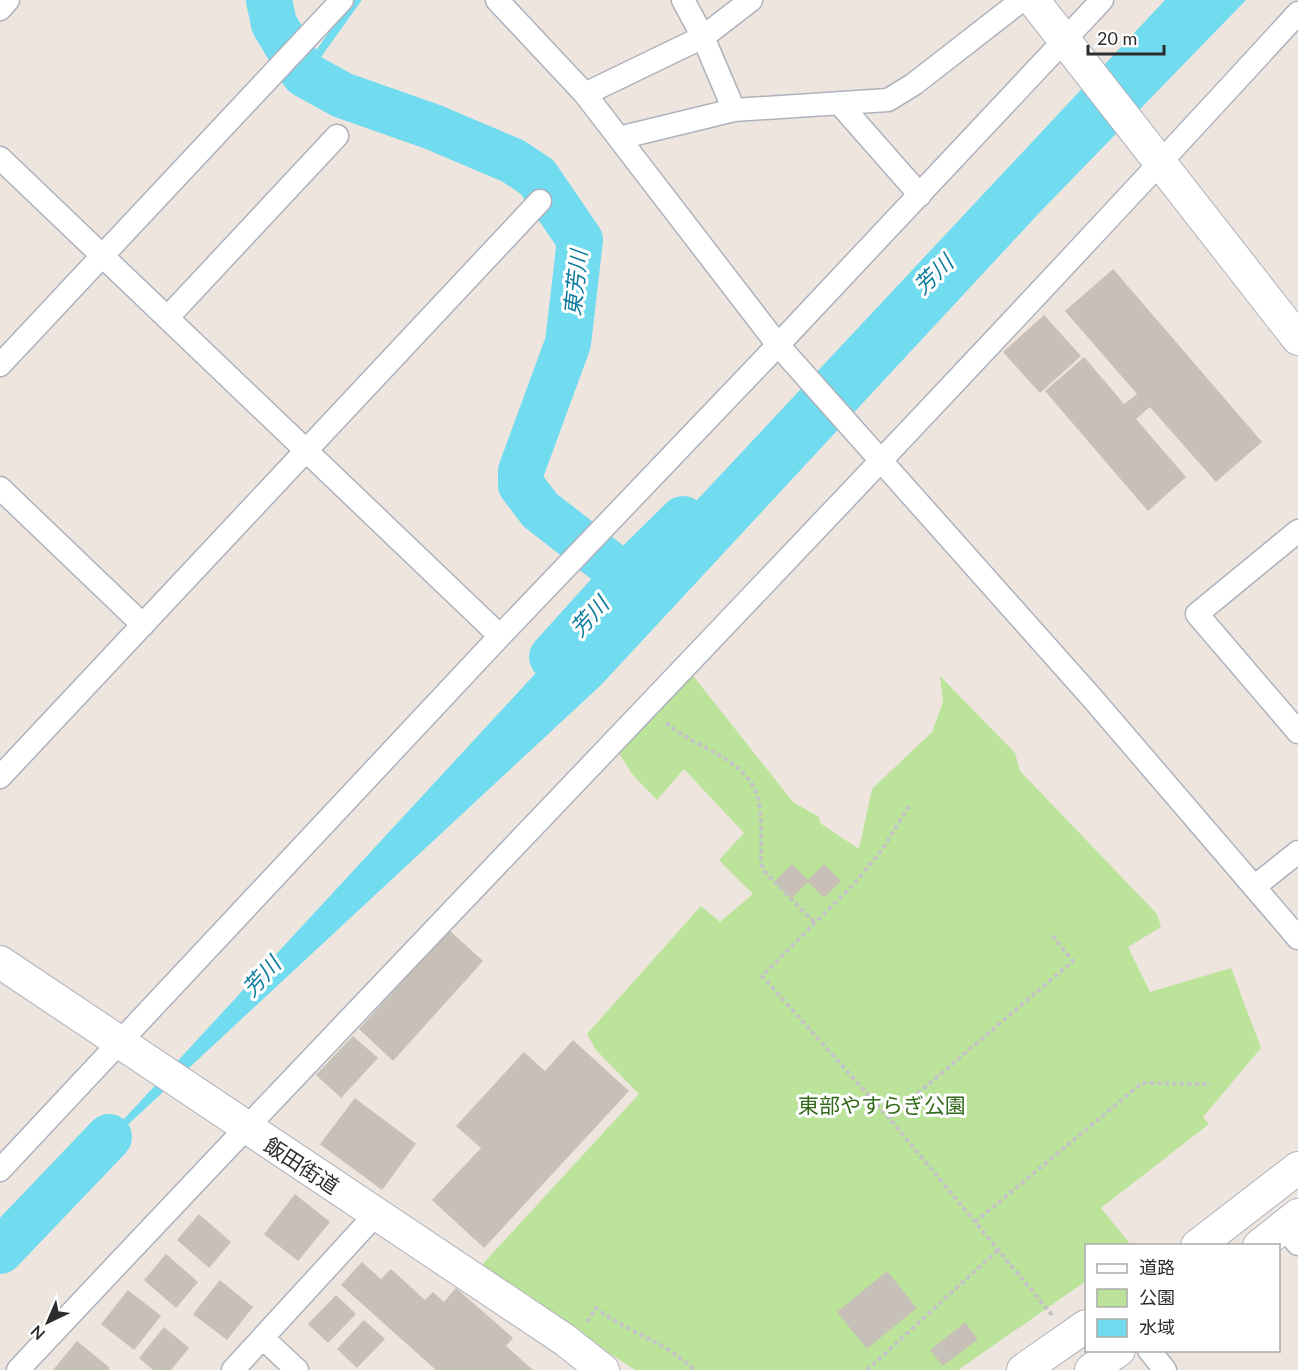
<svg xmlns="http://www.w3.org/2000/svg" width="1298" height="1370" font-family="Lato,'Noto Sans JP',sans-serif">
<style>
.green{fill:#bbe49a}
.water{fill:#71dbef}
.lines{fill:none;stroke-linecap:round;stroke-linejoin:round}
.stream{stroke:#71dbef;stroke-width:8}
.river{stroke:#71dbef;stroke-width:46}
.building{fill:#c6c0b9;stroke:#c9c1b7;stroke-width:1.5}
.street-casing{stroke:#aeb2bc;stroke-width:25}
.secondary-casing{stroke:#aeb2bc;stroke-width:34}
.path{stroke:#c4c4c4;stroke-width:4;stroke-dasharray:4.5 3;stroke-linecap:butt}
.street{stroke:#fff;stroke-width:22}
.secondary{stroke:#fff;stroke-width:32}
.labels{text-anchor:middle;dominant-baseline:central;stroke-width:6;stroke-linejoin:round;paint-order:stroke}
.park-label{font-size:21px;fill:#336a1a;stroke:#fff}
.street-label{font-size:21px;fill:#2c2c2c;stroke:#fff}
.water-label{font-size:22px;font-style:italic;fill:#0d7b9e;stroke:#fff}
</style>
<rect width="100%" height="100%" fill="#ede5de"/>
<!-- green -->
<path class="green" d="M690 672 793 802 819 817 820 823 859 849 872 789 932 732 943 702 940 676 1015 753 1020 771 1157 914 1161 927 1128 947 1150 992 1231 968 1261 1048 1203 1117 1209 1124 1101 1208 1131 1245 1086 1246V1281L958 1370H635L480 1267 639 1094 596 1050 587 1034 701 906 720 922 753 894 719 860 744 833 684 769 657 800 632 774 617 750Z"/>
<!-- water -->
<path class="water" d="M1165 0H1246L1041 211 601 685 64 1184 595 609Z"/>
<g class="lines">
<!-- stream -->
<path class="stream" d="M304 74 357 0"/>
<!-- river -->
<path class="river" d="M269 0 274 24 304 74 342 95 433 127 513 161 537 177 580 240 568 343 521 471V485L540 510 625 576
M552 657 625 576 683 519
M0 1251 109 1137"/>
</g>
<!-- building -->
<path class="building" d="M1113 270 1261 442 1216 481 1150 406 1135 419 1185 477 1148 510 1046 391 1084 358 1124 405 1138 394 1066 311Z
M1044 316 1080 356 1040 392 1004 352Z
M792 865 808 881 792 897 775 882Z
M824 865 840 881 824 897 808 881Z
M449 931 482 961 393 1060 360 1029Z
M353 1037 377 1058 341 1097 317 1075Z
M573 1041 628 1091 484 1247 433 1200 482 1148 457 1126 524 1053 545 1072Z
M355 1099 415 1144 382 1189 321 1144Z
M295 1195 329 1222 298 1260 265 1234Z
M199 1215 230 1242 209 1267 178 1240Z
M166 1255 197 1282 176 1307 145 1280Z
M362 1263 381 1280 391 1270 425 1301 433 1293 444 1303 456 1289 512 1338 505 1346 532 1370H437L342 1285Z
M887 1272 916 1308 867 1348 838 1312Z
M220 1281 252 1307 227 1339 194 1314Z
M128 1291 160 1316 134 1349 102 1324Z
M336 1296 355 1314 328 1342 309 1324Z
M364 1321 384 1339 357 1367 338 1349Z
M965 1323 977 1339 943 1365 931 1350Z
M164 1328 188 1348 170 1370H154L140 1358Z
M77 1342 109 1368 107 1370H54Z"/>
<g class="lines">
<!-- street casing -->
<g class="street-casing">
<path id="street" d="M497 0 585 94 778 345 1093 699 1298 938
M683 0 703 37 734 110
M0 9 8 0
M585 94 703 37 751 0
M839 103 920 195
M619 138 734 110 888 100 914 84 1022 0
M0 158 500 636
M168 317 337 136
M0 365 342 0
M0 488 143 625
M1298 531 1197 614 1298 732
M0 777 540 201
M1254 887 1298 852
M0 1170 500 636 778 345 1102 0
M1283 1227 1298 1244
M263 1338 297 1370
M1149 1350 1165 1370
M18 1370C443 916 878 472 1298 13
M233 1370 376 1214"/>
</g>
<!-- secondary casing -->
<g class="secondary-casing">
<path id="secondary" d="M1033 0 1298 339
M0 962 565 1340 603 1370
M1197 1246 1298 1168
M1259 1246 1298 1215
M1023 1370 1086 1326
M1091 1370 1119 1350"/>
</g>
<!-- path -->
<path class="path" d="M666 723C695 749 750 758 759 802 762 821 761 843 761 863L764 871 816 924
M909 806 882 850 851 887 762 976 889 1118 1053 1316
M889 1118 1073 961 1051 934
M975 1222 1142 1083 1211 1084
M587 1322 596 1308C628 1333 664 1340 694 1370
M867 1370 998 1250"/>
<!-- street -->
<use href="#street" class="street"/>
<!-- secondary -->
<use href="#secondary" class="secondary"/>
</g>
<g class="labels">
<!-- park labels -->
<g class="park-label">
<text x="882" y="1104">東部やすらぎ公園</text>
</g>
<!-- street labels -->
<g class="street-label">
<text transform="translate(302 1165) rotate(33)">飯田街道</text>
</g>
<!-- water labels -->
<g class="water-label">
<text transform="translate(933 274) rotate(-44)">芳川</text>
<text transform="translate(575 283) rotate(-84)">東芳川</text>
<text transform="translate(589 616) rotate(-48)">芳川</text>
<text transform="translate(261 976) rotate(-48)">芳川</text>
</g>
</g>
<!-- legend -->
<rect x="1085" y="1244" width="195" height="108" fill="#ffffff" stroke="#ababab" stroke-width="1.5"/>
<rect x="1097" y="1264" width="30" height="9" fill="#ffffff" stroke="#ababab" stroke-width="1.5"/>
<text x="1139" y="1274" font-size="18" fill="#2c2c2c">道路</text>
<rect x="1097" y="1289" width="30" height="18" fill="#bbe49a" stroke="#ababab" stroke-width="1.5"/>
<text x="1139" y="1304" font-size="18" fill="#2c2c2c">公園</text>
<rect x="1097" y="1319" width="30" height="18" fill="#71dbef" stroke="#ababab" stroke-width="1.5"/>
<text x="1139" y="1334" font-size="18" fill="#2c2c2c">水域</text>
<!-- north arrow -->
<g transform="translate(48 1322) rotate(224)" stroke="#ffffff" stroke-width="4.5" paint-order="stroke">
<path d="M0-4.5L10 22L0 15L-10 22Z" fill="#2c2c2c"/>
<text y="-9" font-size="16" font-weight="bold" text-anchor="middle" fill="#2c2c2c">N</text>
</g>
<!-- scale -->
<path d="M1088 45v9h76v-9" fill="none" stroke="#2c2c2c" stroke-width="3"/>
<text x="1097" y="45" font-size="18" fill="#2c2c2c" stroke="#ffffff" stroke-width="4.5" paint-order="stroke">20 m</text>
</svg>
